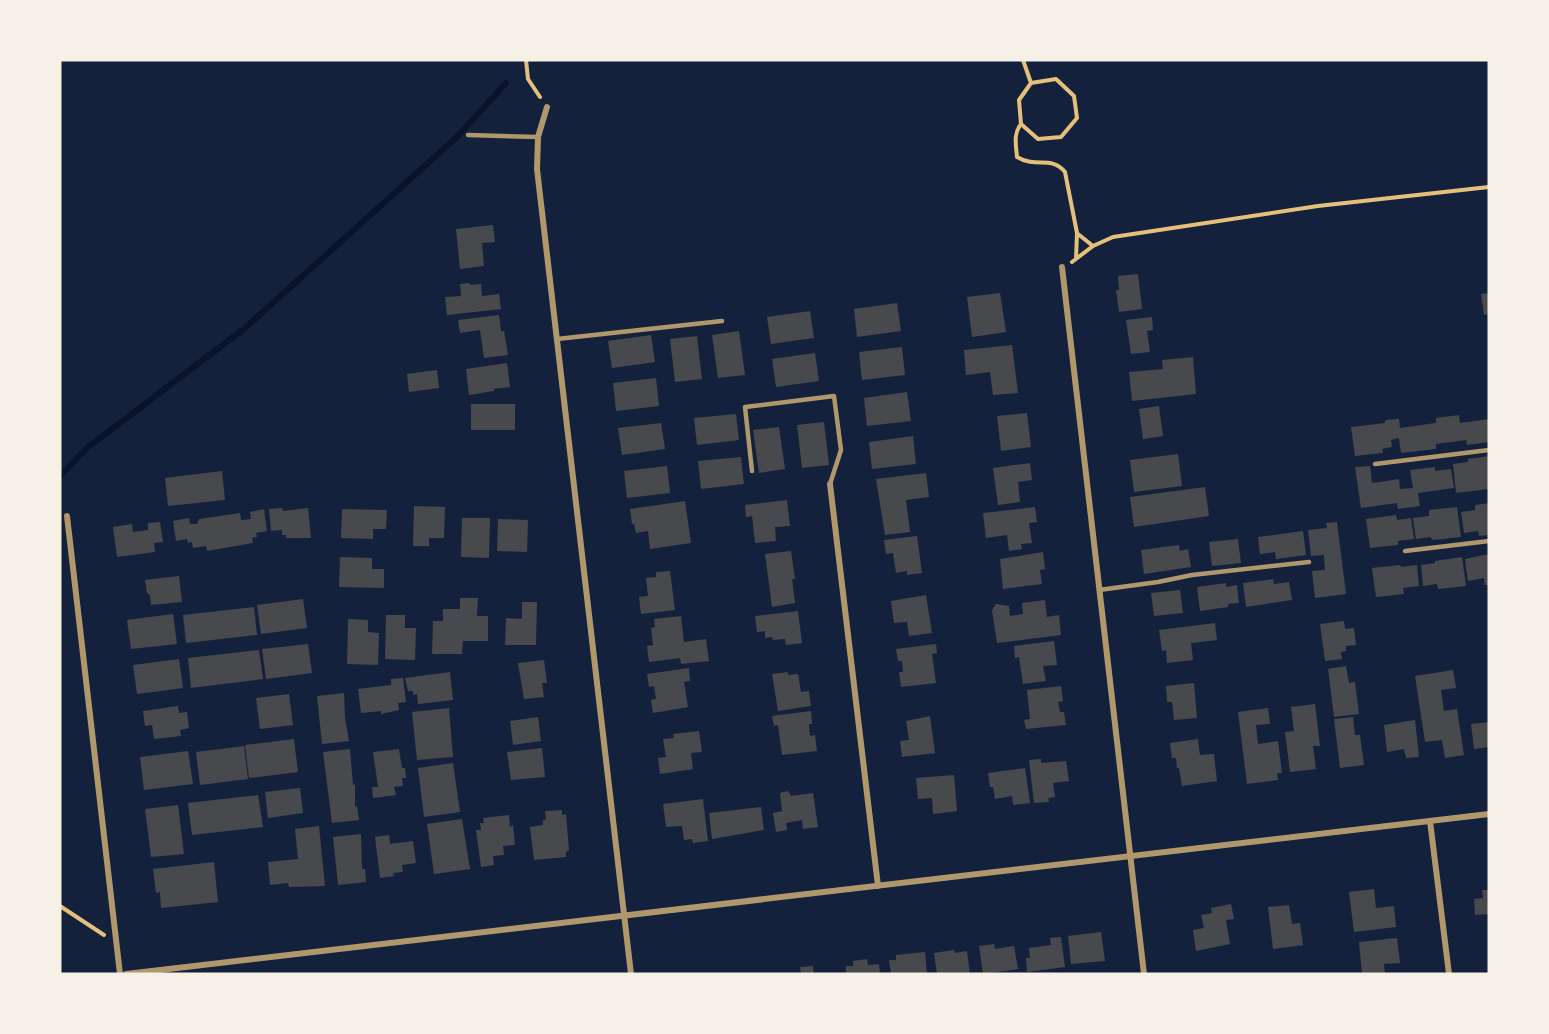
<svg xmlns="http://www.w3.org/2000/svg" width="1549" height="1034" font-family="'Exo 2',sans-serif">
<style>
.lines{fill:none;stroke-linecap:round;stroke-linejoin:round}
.stream{stroke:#0b132b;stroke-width:6}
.building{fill:#48494c}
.path{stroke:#e5c07b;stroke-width:4}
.service{stroke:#b1986c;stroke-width:4.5}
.minor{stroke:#b1986c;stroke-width:6}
</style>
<rect width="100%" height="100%" fill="#14213d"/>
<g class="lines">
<!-- stream -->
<path class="stream" d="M60 476 87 448 245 328 458 136 506 83"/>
</g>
<!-- building -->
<path class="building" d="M493 225 495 242 482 243 484 266 460 269 456 229Z
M1138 274 1142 309 1119 312 1116 290H1119L1118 276Z
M469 283 471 285 481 284 482 296 499 294 501 309 447 315 445 297 461 296 460 284Z
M1000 293 1006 332 972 337 967 297Z
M1489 293V314L1484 315 1481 294Z
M897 303 901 331 857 337 854 309Z
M810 311 814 338 771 344 767 317Z
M499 315 501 331H504L508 355 484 358 480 330 460 333 458 320Z
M1152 317 1153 330 1147 331 1150 352 1131 354 1126 320Z
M739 331 745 375 718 378 712 335Z
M651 335 655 362 612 368 608 341Z
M697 336 702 379 675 382 670 339Z
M1012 345 1018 393 993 395 990 372 966 375 964 350Z
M902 347 905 375 862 380 859 352Z
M815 353 819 381 776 387 772 359Z
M1193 357 1196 394 1132 401 1129 372 1163 369 1162 360Z
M507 363 510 387 494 389V391L469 395 466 369Z
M437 370 439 388 409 392 407 374Z
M656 378 659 406 616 411 613 383Z
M907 392 911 421 867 426 864 398Z
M471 404H515V430H471Z
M1159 406 1163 436 1143 439 1139 409Z
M1027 413 1031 447 1001 451 997 416Z
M736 414 739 440 697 445 694 418Z
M1459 415 1460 423 1489 419V442L1467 445 1466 440 1436 444V449L1401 453 1399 438 1391 440 1392 447 1382 449 1383 453 1355 456 1351 427 1385 423V420L1399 419 1400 428 1436 423V418Z
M824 422 829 465 802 468 797 425Z
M661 423 665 449 622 455 618 428Z
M779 427 785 469 759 473 753 430Z
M913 436 916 464 872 469 869 442Z
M1178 454 1182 486 1134 492 1130 460Z
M1489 456V489L1456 493 1453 464 1468 462V459Z
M741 457 744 484 701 489 698 461Z
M1030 463 1032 480 1018 482 1020 502 998 505 993 468Z
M667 466 670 493 627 498 624 471Z
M1370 466 1372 483 1399 479 1400 489 1413 488 1410 470 1435 467V471L1451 469 1454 488 1418 493 1420 506 1398 509 1397 503 1361 508 1355 467Z
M222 471 225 500 168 506 165 478Z
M926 473 929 497 906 500 910 532 885 535 876 479Z
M1205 487 1209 516 1134 527 1130 497Z
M787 500 790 526 775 527 776 541 755 543 752 516 746 517 745 505Z
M685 501 691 543 650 549 648 531 636 533 634 524H632L630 509Z
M1489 503V535L1479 536 1478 531 1464 533 1461 512 1475 510V505Z
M414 506 445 507 444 538H429V546H413Z
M1035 507 1037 522 1029 523 1032 543 1021 544 1022 549 1009 551 1007 535 986 538 983 513Z
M1457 507 1461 537 1433 540 1430 537 1416 539 1413 518 1429 516V510Z
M282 508 283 511 308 508 311 538H286V535H282V530L271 531 269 509Z
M264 509 267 531 256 533 257 537 252 538 253 543 207 551 206 546 193 548 192 542 188 543 187 539 176 541 173 521 189 518 190 524H197L199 519 240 513 241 520 251 519 250 512Z
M342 509 387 510 386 529H373V539L341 538Z
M1396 515 1397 520 1411 518 1414 539 1398 541V545L1370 548 1366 519Z
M462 518H490L489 558 461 557Z
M498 519 528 520 527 552 497 551Z
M160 522 163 542 154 543 155 552 117 557 113 527 132 524 133 532 148 530V523Z
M1337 522 1346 594 1315 598 1312 571 1325 570 1324 555 1311 556 1308 530 1327 528 1326 523Z
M1303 531 1306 555 1276 559 1275 552 1260 554 1258 537Z
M917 536 922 573 907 575V571L896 573 893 553 886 554 884 540Z
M1238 539 1241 563 1212 566 1209 542Z
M1179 545 1180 551 1188 549 1191 567 1144 574 1141 550Z
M791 551 795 579H792L795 603 772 607 765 554Z
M1043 552 1045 569 1040 570 1042 584 1003 589 1000 559Z
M1489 554V585H1485L1484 578 1468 581 1465 559Z
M340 557 372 558V569H384V588L339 587Z
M1462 557 1466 586 1438 589 1437 584 1423 586 1421 565 1435 563V561Z
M1400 565 1401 567 1417 565 1419 586 1403 588 1404 594 1376 597 1372 568Z
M670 571 675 610 641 614 639 597 648 596 646 578 656 577V572Z
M179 576 182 602 151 605 150 595 147 593 145 580Z
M1273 579 1274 584 1289 582 1292 600 1246 607 1243 583Z
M1226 583V587L1237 585 1239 603 1228 604V607L1200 611 1197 587Z
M1180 590 1183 613 1154 616 1151 593Z
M926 595 932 633 909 636 907 622 894 623 891 601Z
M460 598H478L477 616H488V641H463L462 654H432L433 621H443V609H460Z
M303 599 307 628 261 634 257 605Z
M1045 600 1047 617 1059 615 1061 635 997 643 992 610 996 604 1009 606 1010 616 1023 614 1022 603Z
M522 602H537L536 645H505L506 618 522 619Z
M254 607 257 635 186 643 183 615Z
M798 611 802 643 786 645 785 639 773 640 772 637 765 638V631L757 632 755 616Z
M173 614 177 644 131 649 127 620Z
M386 615H405V628H416L415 660 385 659Z
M681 616 684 642 706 639 709 661 681 664 680 658 649 662 647 646 653 645 651 628 655 627 654 619Z
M348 619 368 620V632L379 633 378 665 347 664Z
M1344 621 1345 629 1354 628 1356 645 1346 646V651L1341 652 1342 659 1325 661 1320 624Z
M1215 623 1217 640 1191 643 1193 660 1167 663 1166 650 1162 651 1159 630Z
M1054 641 1057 665 1043 666 1046 681 1023 684 1019 657 1015 658 1014 646Z
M308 644 312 673 266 679 262 649Z
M936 644 937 653 932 654 936 683 901 687 899 672H903L902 661H898L896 649Z
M259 650 263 679 191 688 188 658Z
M179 659 183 688 137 694 133 665Z
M544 660 547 683H542L544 697 524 699 518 663Z
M1346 666 1349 683 1355 682 1359 714 1334 717 1328 669Z
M689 668 690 681 684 682 688 707 653 713 651 700 656 699 654 686 649 687 647 674Z
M1453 670 1456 688 1441 690 1444 711 1457 709 1464 755 1445 758 1442 740 1425 742 1415 676Z
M450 672 453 700 418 704 417 694 413 695V691H408L405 678Z
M788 672V675L798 674 801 692 809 691 811 706 778 711 772 674Z
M403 678 406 702 398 703 399 710 381 714V711L361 713 358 689 391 685V679Z
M1194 683 1197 718 1174 720 1172 702H1167L1166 686Z
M1061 686 1063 701 1058 702 1060 712H1064L1066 725 1026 729 1024 720 1030 719 1027 690Z
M344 693 345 718 349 741 322 744 317 696Z
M289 694 293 725 260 729 256 698Z
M1315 704 1320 746H1313L1316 769 1290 772 1285 732 1294 731 1291 707Z
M178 706 179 713 187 712 189 728 180 730 181 736 154 739 152 725 145 726 143 711Z
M449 708 453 757 417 760 412 712Z
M1268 708 1270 724 1256 725 1258 744 1278 741 1282 773H1277L1278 780 1247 784 1238 712Z
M811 711 812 724H809L810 736 815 735 817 751 782 755 778 725 774 726 772 716Z
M930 716 935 753 902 757 900 741 909 740 906 721Z
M538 717 541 741 513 745 510 721Z
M1353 717 1355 735H1360L1364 765 1340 768 1334 719Z
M1415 720 1419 757 1406 758 1404 749 1387 752 1384 725Z
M1489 722V747L1474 749 1471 724Z
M699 731 702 752 691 753 693 769 660 774 658 758 666 757 663 739 674 738 673 734Z
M294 739 298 772 249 778 245 745Z
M1198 739 1200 755 1214 754 1217 781 1182 786 1179 768H1177L1176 758H1172L1170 743Z
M244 746 248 779 200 785 196 752Z
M542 748 545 777 511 780 507 752Z
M350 749 353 785 355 784V807L357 806 359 820 332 823 323 752Z
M399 749 402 768H405L406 778H402L403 786 394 787 396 795 373 798 372 787H378L373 752Z
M188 751 193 784 144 790 140 757Z
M1041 759V763L1066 761 1069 781 1053 783 1055 797 1048 798 1049 802 1034 803 1029 760Z
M453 763 460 812 424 817 418 768Z
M1025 768 1030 803 1013 805 1012 796 995 799 993 787H990L988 773Z
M954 775 957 811 933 814 932 798 918 799 916 778Z
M300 788 303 813 268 818 265 792Z
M788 791 791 796 813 793 818 827 803 829 802 820 786 823 787 830 776 832 773 813 782 811 780 793Z
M258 795 263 827 192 835 188 803Z
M703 799 708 841 693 843 692 839 684 840 682 826 666 827 663 804Z
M178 805 184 854 151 857 145 809Z
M761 807 764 830 712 839 709 813Z
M562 810V815L566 814 569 850 566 852V857L534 860 530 827 543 825V820H546L545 811Z
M509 815 510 827 513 825 515 845 503 846 504 855 493 856 494 865 481 867 476 830H481L480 823H484L483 818Z
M462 819 470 869 434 874 427 824Z
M319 826 325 886 289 887 288 883 270 885 268 862 298 859 295 829Z
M361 834 362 869H365L366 882 338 885 333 837Z
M389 835 390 844 413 841 416 863 402 865 403 872 393 873 394 876 380 878 375 837Z
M214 862 218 902 161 908 160 892 156 893 153 869Z
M1374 889 1376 908 1394 906 1396 927 1354 932 1349 892Z
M1482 890H1489V914L1475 915 1474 899 1483 898Z
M1231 904 1234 919 1226 920 1230 944 1196 951 1193 930 1204 928 1201 915 1212 913 1211 908Z
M1289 905 1292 924 1300 923 1303 945 1273 949 1268 907Z
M1101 932 1105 961 1071 964 1068 936Z
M1061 937 1065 967 1027 972 1026 958H1030L1029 948 1051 945 1050 938Z
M1397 938 1400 963 1384 964 1385 974H1362L1359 942Z
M994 944 995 949 1014 946 1018 969 983 974 979 946Z
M954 950 955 953 967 951 970 974H937L934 953Z
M925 952 927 974H891L889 960H896V955Z
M867 959 868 965 879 964 880 974H846V966H853V961Z
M813 966 814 974H801L800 967Z"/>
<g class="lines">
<!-- path -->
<path class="path" d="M526 60 528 79 540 97
M1023 60 1031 83
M1021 124 1038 139 1061 137 1077 118 1074 96 1056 79 1031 83 1019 100 1021 124C1013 134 1016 145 1017 157 1037 169 1051 155 1065 172L1077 233 1076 259
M1078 234 1093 246
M1072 262 1093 246 1113 237 1318 206 1489 187
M60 906 104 935"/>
<!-- service -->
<path class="service" d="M468 135 538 137
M557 339 722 321
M1375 464 1489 450
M752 471 745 407 834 396 841 450 830 484
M1405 551 1489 541
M1099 590 1158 582 1192 575 1309 562"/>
<!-- minor -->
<path class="minor" d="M547 107 538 137 537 169 631 974
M1062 267 1144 974
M830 484 878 886
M67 516 120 974
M1430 821 1449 974
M126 974 1489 814"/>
</g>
<!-- border -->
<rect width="1549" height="1034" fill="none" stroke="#f6f1e7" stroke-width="123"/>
</svg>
